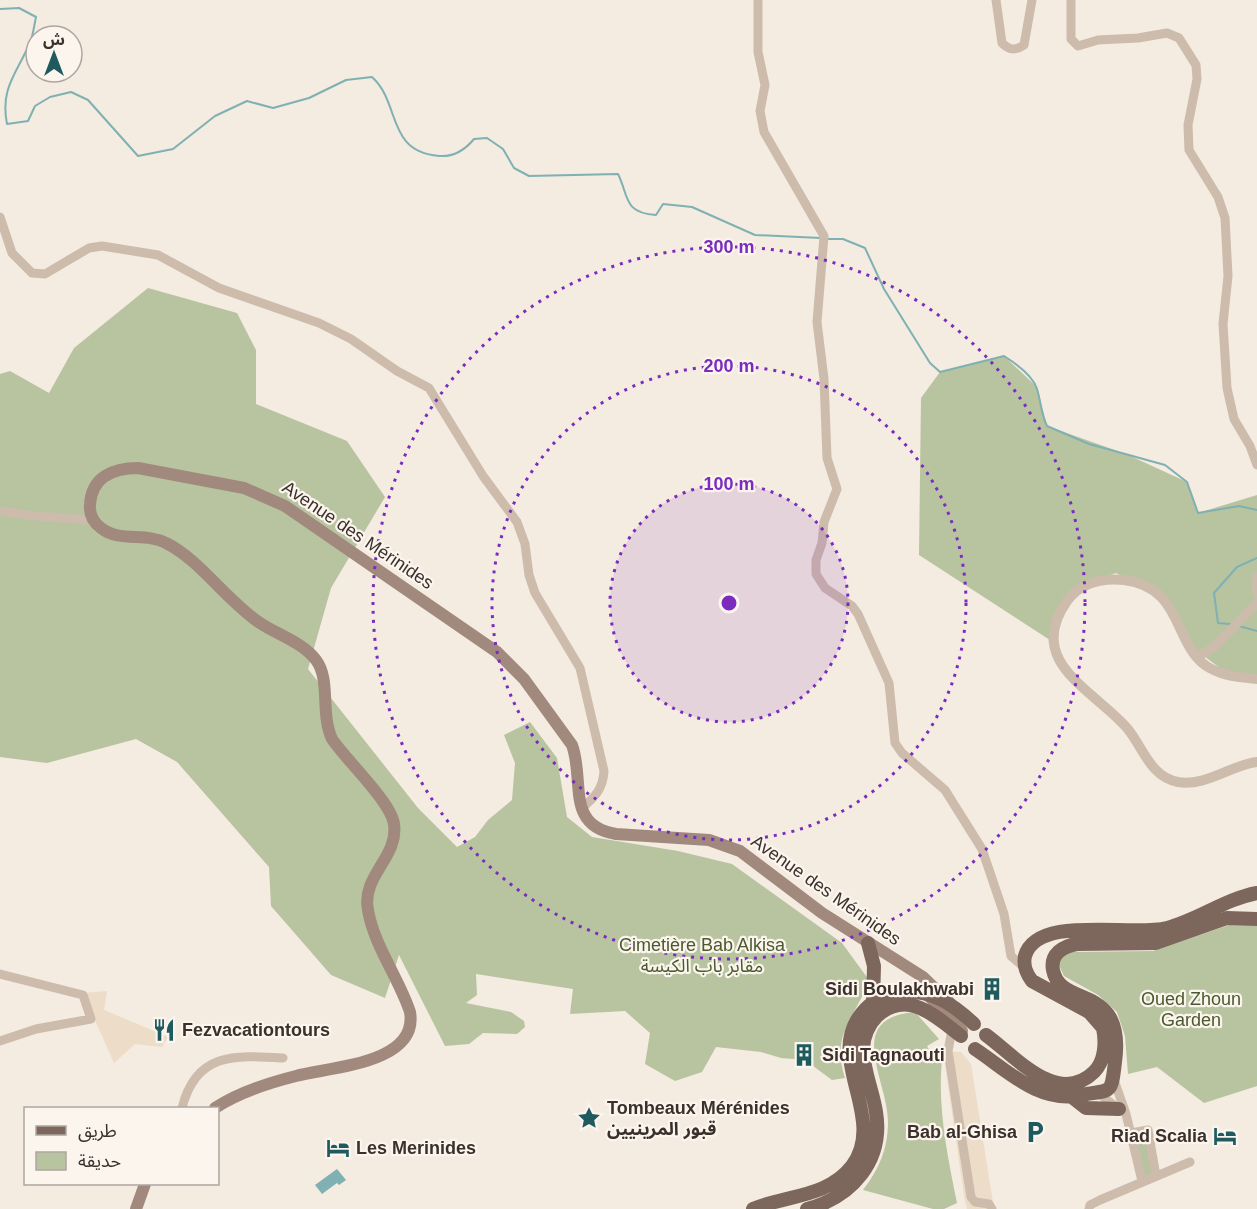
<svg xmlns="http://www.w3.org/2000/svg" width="1257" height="1209" font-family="Helvetica,'Noto Sans Arabic',sans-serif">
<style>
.green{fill:#b8c4a0}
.plaza{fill:#ecdcc8}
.water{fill:#7fb0b2}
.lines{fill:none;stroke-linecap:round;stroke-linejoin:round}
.stream{stroke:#7fb0b2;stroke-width:2}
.minor{stroke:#cdbbac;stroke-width:9}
.tertiary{stroke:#cdbbac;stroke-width:10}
.secondary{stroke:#a18a7d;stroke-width:12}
.primary{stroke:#7d675c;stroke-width:14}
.ring{fill:none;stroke:#7b2cbf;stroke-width:3;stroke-dasharray:3 6}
.labels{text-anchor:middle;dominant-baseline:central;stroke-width:4.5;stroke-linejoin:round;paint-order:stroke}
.street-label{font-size:18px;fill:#3b302b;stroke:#fbf5ee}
.park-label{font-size:18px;fill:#4a5a2e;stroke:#fbf5ee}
.poi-label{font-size:18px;font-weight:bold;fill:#3b302b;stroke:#fbf5ee;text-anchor:start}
.centre{fill:#7b2cbf;stroke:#fbf5ee;stroke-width:3}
.ring-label{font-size:18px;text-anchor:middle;font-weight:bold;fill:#7b2cbf;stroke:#fbf5ee;stroke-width:4.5;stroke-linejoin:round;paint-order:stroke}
</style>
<rect width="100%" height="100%" fill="#f4ebe1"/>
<!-- green -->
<path class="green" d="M148 288 237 313 256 350V404L347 441 385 497 331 588 308 669 418 808 457 847 475 837 488 820 512 800 515 763 504 735 530 722 557 758 567 817 592 837 678 851 732 864 842 943 869 980C856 1018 830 1033 845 1078L832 1080 805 1060 781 1058 761 1052 716 1047 702 1072 675 1081 645 1064 650 1033 625 1011 570 1014 573 989 476 974 477 995 466 1003 511 1012 524 1021 525 1027 517 1034 483 1033 469 1044 445 1046 399 955 385 998 331 975 271 906 269 867 177 762 136 739 47 763 0 757V374L10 371 49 393 74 348Z
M1004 356 1037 387 1047 426 1126 454 1187 482 1198 513 1257 495V678L1228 674 1189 645 1162 599 1116 573 1072 590 1053 642 919 555 921 398 940 372Z
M1245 924 1257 926V1086L1204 1103 1157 1067 1128 1074 1125 1036 1117 1012 1098 995 1064 976 1057 961 1068 952 1153 951 1229 925Z
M915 1012 939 1039 927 1046 933 1056 943 1051C936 1102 947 1153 957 1203L944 1209H933L863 1190C879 1169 888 1149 888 1122 888 1080 843 1018 915 1012Z
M1148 1130 1157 1179 1144 1184 1132 1134Z"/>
<!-- plaza -->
<path class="plaza" d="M107 991 104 1010 168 1037 162 1047 135 1044 114 1063 83 993Z
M943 1051 961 1052 971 1064 994 1209H967L965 1202Z"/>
<!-- water -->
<path class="water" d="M337 1169 346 1180 339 1185 337 1183 322 1194 315 1185Z"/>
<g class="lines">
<!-- stream -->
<path class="stream" d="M0 9 19 8 36 17C34 26 33 37 29 45 16 74 0 89 7 124L28 121 35 106 50 97 71 92 88 100 138 156 173 149 215 116 247 101 273 108 309 98 346 80 372 77C401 103 386 152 439 156 453 157 465 150 474 139L487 138 503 149 514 168 529 176 618 174C629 196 623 213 656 215L663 204 692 207 755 235 821 238
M826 239H843L865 248 884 289 930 363 940 372 1004 356C1015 363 1033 376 1037 389 1041 402 1041 414 1047 426L1089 444 1165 465 1187 482 1198 513 1239 506 1257 510
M1230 624 1218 623 1214 593 1237 567 1257 558
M1239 626 1257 631"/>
<!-- minor -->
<path class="minor" d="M758 0V52L765 85 760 111 764 132 824 236 817 322 824 379 827 458 837 489 824 522 822 543 816 560V574L825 588 852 606 858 614 889 683 895 743 902 753 945 790 982 849 1004 914 1011 956 1025 968
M996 0 1002 43C1009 50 1015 51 1024 45L1032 0
M1071 0V39L1078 46 1098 40 1138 38 1167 33 1179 38 1196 65 1197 79 1188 125 1189 150 1218 197 1225 218 1228 276 1223 324 1227 388 1234 419 1250 446 1257 465
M0 217 12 253 32 273 45 274 89 248 102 246 158 255 219 288 319 323 351 339 397 371 429 388 483 476 517 522 525 544 529 575 535 593 580 668 604 771C603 789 595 797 581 809
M0 511 35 516 93 520
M1257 577V594
M1197 657 1214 647 1257 603
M0 974 83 995 91 1019 36 1029 0 1041
M952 1030 948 1051 971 1197 975 1202 989 1204 992 1209
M1114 1080 1126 1114 1142 1181
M1098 1093 1119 1109
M182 1108C196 1052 235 1055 283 1058
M1131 1133 1148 1130 1156 1176
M1089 1209 1090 1205 1100 1200 1190 1162"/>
<!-- tertiary -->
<path class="tertiary" d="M1257 679C1239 677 1220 676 1205 665 1173 641 1182 587 1124 580 1102 578 1080 583 1067 601 1024 662 1094 690 1127 728 1143 747 1150 777 1178 782 1205 787 1231 765 1257 762"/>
<!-- secondary -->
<path class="secondary" d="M925 992 962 1031
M215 1108C239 1092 268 1083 296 1076 329 1067 419 1064 410 1012 399 978 374 946 368 910 361 876 399 857 394 824 391 802 346 760 332 739 320 713 331 680 316 660 302 642 278 635 260 623 227 601 199 559 166 543 145 532 120 543 101 528 93 522 89 514 90 504 92 477 113 468 138 468L244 488 285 506 497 652 524 679 572 745C585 780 565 826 616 834L709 840 740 851 822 913 923 977 951 1004
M136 1209 145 1184"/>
<!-- primary -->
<path class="primary" d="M868 943 874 966 873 1003
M986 1035C1016 1057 1058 1107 1094 1072 1105 1061 1106 1043 1103 1028L1089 1012 1032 981C1026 973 1023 966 1025 956 1037 914 1131 937 1167 928 1198 920 1225 899 1257 893
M975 1049C1007 1070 1039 1104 1081 1095 1111 1089 1111 1097 1115 1062 1126 982 1060 1009 1053 970 1050 954 1063 946 1077 944L1156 943 1227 918 1257 919
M1072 1097 1086 1108 1119 1109
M753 1209C786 1195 827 1198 852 1166 888 1118 824 1058 862 1013 871 1002 884 995 897 993 928 987 953 1004 974 1024
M807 1209C852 1197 884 1161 876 1112 873 1091 863 1070 863 1049 863 1037 869 1024 877 1016 908 988 936 1017 961 1036"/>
</g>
<!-- distance rings -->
<circle cx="729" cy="603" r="119" fill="#7b2cbf" fill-opacity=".12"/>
<g class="ring">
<circle cx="729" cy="603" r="119"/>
<circle cx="729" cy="603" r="237"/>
<circle cx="729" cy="603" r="356"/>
</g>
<!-- icons -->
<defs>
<g id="building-bare" transform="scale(1.8)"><path d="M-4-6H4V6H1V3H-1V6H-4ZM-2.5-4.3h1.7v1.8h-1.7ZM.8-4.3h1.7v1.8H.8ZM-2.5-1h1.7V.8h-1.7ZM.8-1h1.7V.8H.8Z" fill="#1f5a5e" stroke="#fbf5ee" stroke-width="2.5" paint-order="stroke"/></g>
<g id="restaurant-bare" transform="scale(1.8)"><path d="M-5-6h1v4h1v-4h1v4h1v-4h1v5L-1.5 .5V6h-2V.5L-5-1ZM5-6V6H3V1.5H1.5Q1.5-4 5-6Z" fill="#1f5a5e" stroke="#fbf5ee" stroke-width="2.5" paint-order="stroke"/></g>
<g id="sight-bare" transform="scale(1.8)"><path d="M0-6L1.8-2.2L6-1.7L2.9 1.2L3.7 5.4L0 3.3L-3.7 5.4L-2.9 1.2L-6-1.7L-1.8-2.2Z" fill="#1f5a5e" stroke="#fbf5ee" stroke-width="2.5" paint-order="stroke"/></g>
<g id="parking-bare" transform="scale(1.8)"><path d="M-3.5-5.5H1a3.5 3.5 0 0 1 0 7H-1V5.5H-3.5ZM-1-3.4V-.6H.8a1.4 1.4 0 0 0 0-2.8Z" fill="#1f5a5e" stroke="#fbf5ee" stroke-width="2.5" paint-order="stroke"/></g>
<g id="hotel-bare" transform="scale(1.8)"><path d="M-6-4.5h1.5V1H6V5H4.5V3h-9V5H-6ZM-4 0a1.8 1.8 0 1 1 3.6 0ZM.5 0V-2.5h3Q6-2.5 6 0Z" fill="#1f5a5e" stroke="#fbf5ee" stroke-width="2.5" paint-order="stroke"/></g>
</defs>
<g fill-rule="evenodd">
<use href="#building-bare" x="992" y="989"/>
<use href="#restaurant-bare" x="164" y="1030"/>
<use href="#building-bare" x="804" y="1055"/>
<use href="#sight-bare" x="589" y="1118"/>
<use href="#parking-bare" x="1035" y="1132"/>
<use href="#hotel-bare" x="1225" y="1136"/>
<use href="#hotel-bare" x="338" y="1148"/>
</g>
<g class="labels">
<!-- street labels -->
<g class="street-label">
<text transform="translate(358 535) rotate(34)">Avenue des Mérinides</text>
<text transform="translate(826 890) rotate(35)">Avenue des Mérinides</text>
</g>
<!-- park labels -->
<g class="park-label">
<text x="702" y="945">Cimetière Bab Alkisa<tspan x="702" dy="21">مقابر باب الكيسة</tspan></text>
<text x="1191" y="999">Oued Zhoun<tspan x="1191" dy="21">Garden</tspan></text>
</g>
<!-- poi labels -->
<g class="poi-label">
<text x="974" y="989" text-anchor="end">Sidi Boulakhwabi</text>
<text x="182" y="1030">Fezvacationtours</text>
<text x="822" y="1055">Sidi Tagnaouti</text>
<text x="607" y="1108">Tombeaux Mérénides<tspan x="607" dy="21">قبور المرينيين</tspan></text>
<text x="1017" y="1132" text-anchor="end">Bab al-Ghisa</text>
<text x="1207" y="1136" text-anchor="end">Riad Scalia</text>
<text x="356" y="1148">Les Merinides</text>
</g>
</g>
<circle cx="729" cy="603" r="9" class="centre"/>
<g class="ring-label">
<text x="729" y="253">300 m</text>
<text x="729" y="372">200 m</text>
<text x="729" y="490">100 m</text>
</g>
<!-- legend -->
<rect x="24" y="1107" width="195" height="78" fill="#fbf5ee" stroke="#aea6a0" stroke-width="1.5"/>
<rect x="36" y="1126" width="30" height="9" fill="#7d675c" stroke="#aea6a0" stroke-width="1.5"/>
<text x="78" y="1137" font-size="18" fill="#3b302b">طريق</text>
<rect x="36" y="1152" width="30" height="18" fill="#b8c4a0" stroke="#aea6a0" stroke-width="1.5"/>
<text x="78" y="1167" font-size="18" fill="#3b302b">حديقة</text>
<!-- north arrow -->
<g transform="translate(54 54)"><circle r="28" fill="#fbf5ee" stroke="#aea6a0" stroke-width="1.5"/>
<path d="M0-4.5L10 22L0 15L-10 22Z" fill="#1f5a5e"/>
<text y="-9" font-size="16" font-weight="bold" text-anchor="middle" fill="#3b302b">ش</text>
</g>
</svg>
